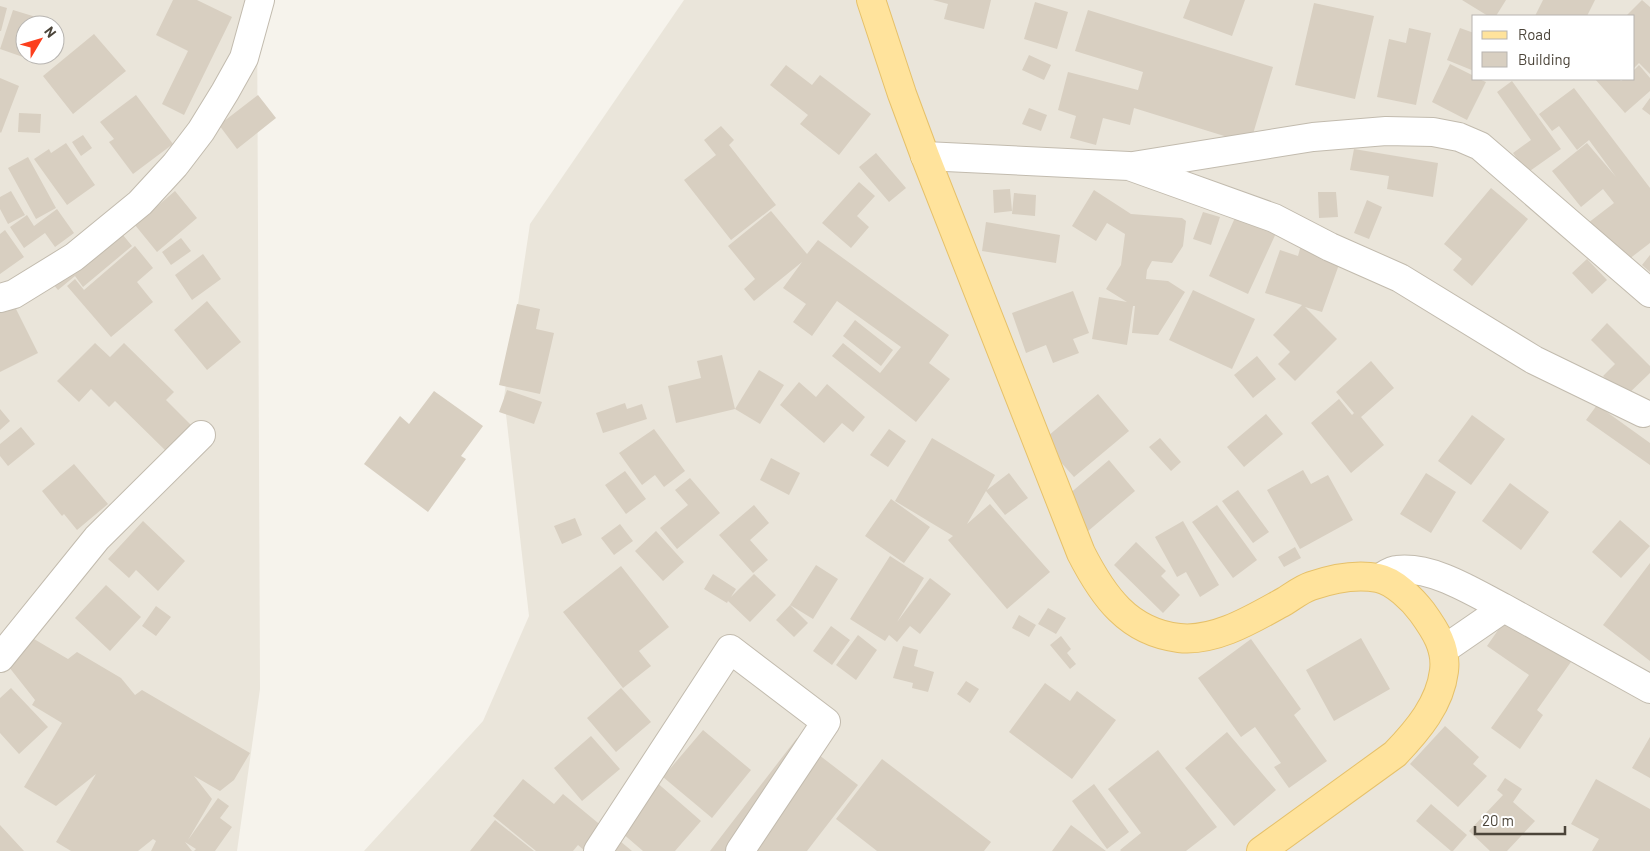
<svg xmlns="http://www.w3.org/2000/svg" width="1650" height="851" font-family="Barlow,sans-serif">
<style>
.residential{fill:#eae5da;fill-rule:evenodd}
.building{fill:#d8cfc1}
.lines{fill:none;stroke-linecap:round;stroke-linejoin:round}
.minor-casing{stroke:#c2bbae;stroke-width:30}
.major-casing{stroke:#e6c16a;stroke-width:30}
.minor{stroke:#fff;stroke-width:28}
.major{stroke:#ffe39c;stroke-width:28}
</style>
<rect width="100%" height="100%" fill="#f6f3ec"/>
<!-- residential -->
<path class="residential" d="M0 0H257L260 689 237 851H0ZM25 25H55V55H25Z
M684 0H1650V851H364L483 721 529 616 504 397 530 224ZM1474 16H1634V79H1474Z"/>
<!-- building -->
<path class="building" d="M173 0H197L232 17 184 115 162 104 188 51 156 35Z
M933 0H991L984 29 944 19 948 4Z
M1190 0H1245L1232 36 1183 18Z
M1462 0H1506L1496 16H1488Z
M1543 0H1595L1587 16H1535Z
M1642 0 1650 7V74L1639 63 1634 68V16H1626Z
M1035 2 1068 12 1057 49 1024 39Z
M1314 3 1374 16 1355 99 1295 85Z
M0 6 7 8 1 31H0Z
M13 10 36 17 34 25H25V52L23 57 0 49Z
M1088 10 1273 67 1250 144 1134 108 1130 125 1103 118 1096 145 1070 138 1076 116 1058 110 1068 72 1138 90 1143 72 1075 51Z
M1409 28 1431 33 1416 105 1377 97 1389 39 1406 43Z
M1460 28 1474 33V71L1447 60Z
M94 34 126 71 73 114 43 76Z
M1029 55 1051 65 1044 80 1022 70Z
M1450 64 1474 76V79H1479L1486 82 1467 120 1432 102Z
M786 65 812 85 820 75 871 114 839 155 800 124 808 115 770 85Z
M1639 65 1650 78V91L1625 113 1595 79H1619L1621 81 1624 79H1634V70Z
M0 78 19 86 1 133 0 132Z
M1512 81 1561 149 1527 173 1513 153 1531 140 1497 92Z
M1574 88 1650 188V243L1620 266 1588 223 1614 203 1603 189 1581 207 1552 171 1587 143 1616 177 1589 140 1577 150 1559 126 1552 131 1539 114Z
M136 95 173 144 133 174 109 142 114 139 100 122Z
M258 95 276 118 237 149 219 125Z
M1650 98V115L1642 109Z
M1029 108 1047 115 1041 131 1022 124Z
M19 113 41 114 40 133 18 132Z
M721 126 734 140 729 145 776 205 731 240 684 180 716 155 704 140Z
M83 135 92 148 81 156 72 142Z
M66 143 95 185 67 205 34 159 49 149 51 153Z
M1354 149 1438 163 1433 197 1387 189 1389 176 1350 170Z
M876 153 906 188 889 202 859 167Z
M28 157 56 208 36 219 8 168Z
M859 182 875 196 857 216 869 227 851 248 822 223Z
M1491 188 1528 219 1472 286 1453 270 1462 259 1444 244Z
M1010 189 1012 211 994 213 993 190Z
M1094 190 1131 214 1182 218 1186 221 1183 246 1172 263 1152 261 1147 270 1146 279 1168 281 1185 292 1158 335 1132 333 1135 306H1133L1127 345 1092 339 1099 297 1127 302 1106 289 1121 265 1125 234 1107 223 1096 241 1072 226Z
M11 191 25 215 8 224 0 209V197Z
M175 191 197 218 157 252 135 225Z
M1318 192H1336L1338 217 1319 218Z
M1014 193 1036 195 1035 216 1012 214Z
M1367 200 1382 207 1369 239 1354 233Z
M57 209 74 233 55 247 45 233 24 248 10 227 27 215 34 226Z
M771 211 807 254 818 240 949 335 929 363 950 379 916 422 832 356 843 343 880 373 901 347 837 301 812 336 793 322 806 304 783 288 802 262 754 301 744 289 755 279 728 246Z
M1238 211 1278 229 1248 294 1209 276Z
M1203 212 1220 217 1211 245 1193 239Z
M109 218 132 246 83 287 75 276 58 290 43 272Z
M986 222 1060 235 1056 263 982 251Z
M5 230 24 257 0 274V234Z
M181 238 191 251 171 265 162 252Z
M1301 245 1341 259 1322 312 1305 307 1337 339 1295 381 1278 364 1290 352 1273 335 1302 305 1265 293 1280 250 1298 256Z
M135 246 153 268 137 282 153 302 111 337 67 286 75 279 84 290Z
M203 254 221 279 192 300 175 275Z
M1650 255V272L1642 265Z
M1587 259 1607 280 1592 294 1572 273Z
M1193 290 1255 319 1232 369 1169 340Z
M1073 291 1089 333 1073 339 1079 353 1053 363 1046 345 1026 353 1012 313Z
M207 301 241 342 207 370 174 330Z
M13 303 38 353 0 372V309Z
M517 304 540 309 536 329 554 333 540 394 499 385Z
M855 320 893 350 881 366 843 336Z
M1607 323 1650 366V373L1625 397 1603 376 1615 364 1591 340Z
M95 343 110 357 124 343 174 392 166 400 191 425 166 451 115 401 109 407 91 389 79 402 57 381Z
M722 355 735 409 676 423 668 386 701 378 697 361Z
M1257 356 1276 379 1253 398 1234 375Z
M1371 361 1394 388 1361 417 1384 445 1351 473 1311 423 1339 399 1352 415 1354 413 1336 392Z
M759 370 784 385 760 424 735 409Z
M799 382 816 397 827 384 865 417 853 432 842 423 824 443 780 405Z
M507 390 542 402 534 424 499 412Z
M434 391 483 426 461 456 466 459 428 512 364 464 400 416 409 424Z
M1098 394 1129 431 1074 477 1042 441Z
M625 403 627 409 642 404 647 419 603 433 596 413Z
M1597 405 1650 443V465L1586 420Z
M0 409 10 421 0 430Z
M1266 414 1283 434 1244 467 1227 447Z
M1472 415 1505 439 1471 485 1438 461Z
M21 427 35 444 8 466 0 456V444Z
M654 429 685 471 664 487 655 475 642 485 619 453Z
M889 429 906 441 888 467 870 455Z
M932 438 995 475 987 490 1009 473 1028 498 1005 515 986 491 967 524 990 504 1050 572 1007 609 948 540 953 536 895 501Z
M1160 438 1181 462 1171 471 1149 447Z
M771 458 800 473 789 495 760 480Z
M1109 460 1135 491 1087 532 1061 501Z
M74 464 108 504 77 530 64 514 62 516 42 491Z
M1303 470 1311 484 1328 475 1353 520 1300 549 1267 490Z
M625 471 646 499 626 514 605 485Z
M1426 473 1456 492 1431 533 1400 514Z
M690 478 720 513 677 549 660 528 688 505 675 490Z
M1510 483 1549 512 1521 550 1482 521Z
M1238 490 1269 532 1253 543 1222 501Z
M891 499 930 527 904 563 865 536Z
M754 505 769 523 750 540 768 560 753 573 719 535Z
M1217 505 1257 560 1233 578 1192 522Z
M575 518 582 535 562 544 554 526Z
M1620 520 1650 546 1621 578 1592 552Z
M143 521 185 561 158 591 136 570 129 578 108 559Z
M1183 521 1219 585 1200 597 1186 572 1177 577 1155 537Z
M620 524 633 541 614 555 601 538Z
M656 531 684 562 663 581 635 551Z
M1136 542 1166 571 1161 576 1180 595 1163 613 1114 565Z
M1295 547 1301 558 1284 567 1278 557Z
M890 556 924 578 897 622 930 578 951 594 920 634 910 626 897 642 889 635 885 641 850 619Z
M1650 563V661L1603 625Z
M816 565 838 579 813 619 790 605Z
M621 566 669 627 639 651 651 666 623 688 563 612Z
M713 574 736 589 731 597 754 574 776 595 750 622 728 601 727 603 704 589Z
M106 585 141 617 110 651 75 618Z
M790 605 808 623 794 637 776 620Z
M156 606 171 617 156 636 142 626Z
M1514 607 1578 652 1537 710 1543 715 1520 749 1491 728 1529 675 1487 646Z
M1048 608 1066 618 1056 634 1038 624Z
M1019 615 1036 625 1029 637 1012 628Z
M831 626 850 640 832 665 813 651Z
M858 635 877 650 856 680 836 665Z
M1061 636 1071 649 1067 653 1076 664 1070 669 1050 645Z
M1361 638 1390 689 1334 721 1306 670Z
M34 639 68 659 77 652 121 678 135 695 142 690 250 753 234 780 220 791 194 776 212 799 188 840 218 798 229 806 220 818 232 827 215 851H194L196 849 185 842 192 851H151L156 841 153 839 138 851H71L56 842 96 774 56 806 24 787 62 723 32 705 35 700 5 662Z
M1251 639 1301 709 1294 715 1327 761 1289 788 1274 767 1281 763 1255 727 1241 737 1198 678Z
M903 646 918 650 914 666 934 672 928 692 912 688 913 683 893 678Z
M966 681 979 689 970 703 957 694Z
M1045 683 1070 701 1077 691 1116 720 1072 779 1009 732Z
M11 688 48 727 19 754 0 733V698Z
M621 688 651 722 616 752 587 718Z
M1445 726 1479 757 1473 764 1487 776 1458 807 1410 764Z
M703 730 751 770 712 818 663 777Z
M1227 732 1276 790 1234 826 1185 768Z
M591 736 620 769 582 801 554 768Z
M1650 737V778L1632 768Z
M797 738 858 785 807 851H710Z
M1158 750 1217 827 1186 851H1121L1120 850 1141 833 1108 789Z
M882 759 991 842 984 851H877L836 819Z
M647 774 701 821 675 851H643L607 820Z
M1505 778 1522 789 1513 802 1535 821 1507 851H1490L1469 831 1503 795 1497 790Z
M523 779 554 804 563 794 632 851H585L578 845 573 851H536L493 816Z
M1596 779 1650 809V851H1592L1599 839 1571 824Z
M1094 784 1129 832 1107 849 1072 801Z
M1431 804 1467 835 1453 851H1451L1416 821Z
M495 820 534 851H470Z
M0 825 24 851H0Z
M1071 825 1106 851H1052Z"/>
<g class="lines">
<!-- minor casing -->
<g class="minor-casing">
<path id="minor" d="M925 156 1129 166 1274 218 1330 247 1400 278 1534 360 1643 413
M1133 166 1313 137 1386 131 1433 132 1459 137 1480 146 1650 293
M0 298 14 294 74 257 140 203 175 165 201 131 225 92 244 58 260 0
M1380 578C1385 575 1391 570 1397 570 1433 566 1473 592 1504 608
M1443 650 1504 608 1650 689
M0 658 97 538 201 435
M598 851 730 649 826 722 740 851"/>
</g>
<!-- major casing -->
<g class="major-casing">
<path id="major" d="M871 0 902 94 925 156 1081 553C1103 596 1128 632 1179 638 1216 642 1254 618 1285 601 1293 596 1302 589 1311 586 1331 579 1357 574 1378 578 1394 581 1413 600 1422 612 1435 630 1447 648 1444 671 1440 704 1418 730 1395 754L1261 851"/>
</g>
<!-- minor -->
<use href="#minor" class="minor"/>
<!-- major -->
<use href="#major" class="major"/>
</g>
<!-- legend -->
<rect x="1472" y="15" width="162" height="65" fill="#ffffff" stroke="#b7b4b0"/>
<rect x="1482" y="31" width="25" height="8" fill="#ffe39c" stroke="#b7b4b0"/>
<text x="1518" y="40" font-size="15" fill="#4b4439">Road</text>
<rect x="1482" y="52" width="25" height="15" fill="#d8cfc1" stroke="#b7b4b0"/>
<text x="1518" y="65" font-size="15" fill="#4b4439">Building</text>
<!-- north arrow -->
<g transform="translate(40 40) rotate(52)"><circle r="24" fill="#ffffff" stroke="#b7b4b0"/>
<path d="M0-4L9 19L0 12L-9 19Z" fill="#fc3f1d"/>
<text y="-8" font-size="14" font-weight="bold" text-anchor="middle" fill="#4b4439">N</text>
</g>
<!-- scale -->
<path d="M1475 826v8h90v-8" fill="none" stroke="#4b4439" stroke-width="2.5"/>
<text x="1482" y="826" font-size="15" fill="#4b4439" stroke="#ffffff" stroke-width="4" paint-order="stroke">20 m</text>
</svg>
